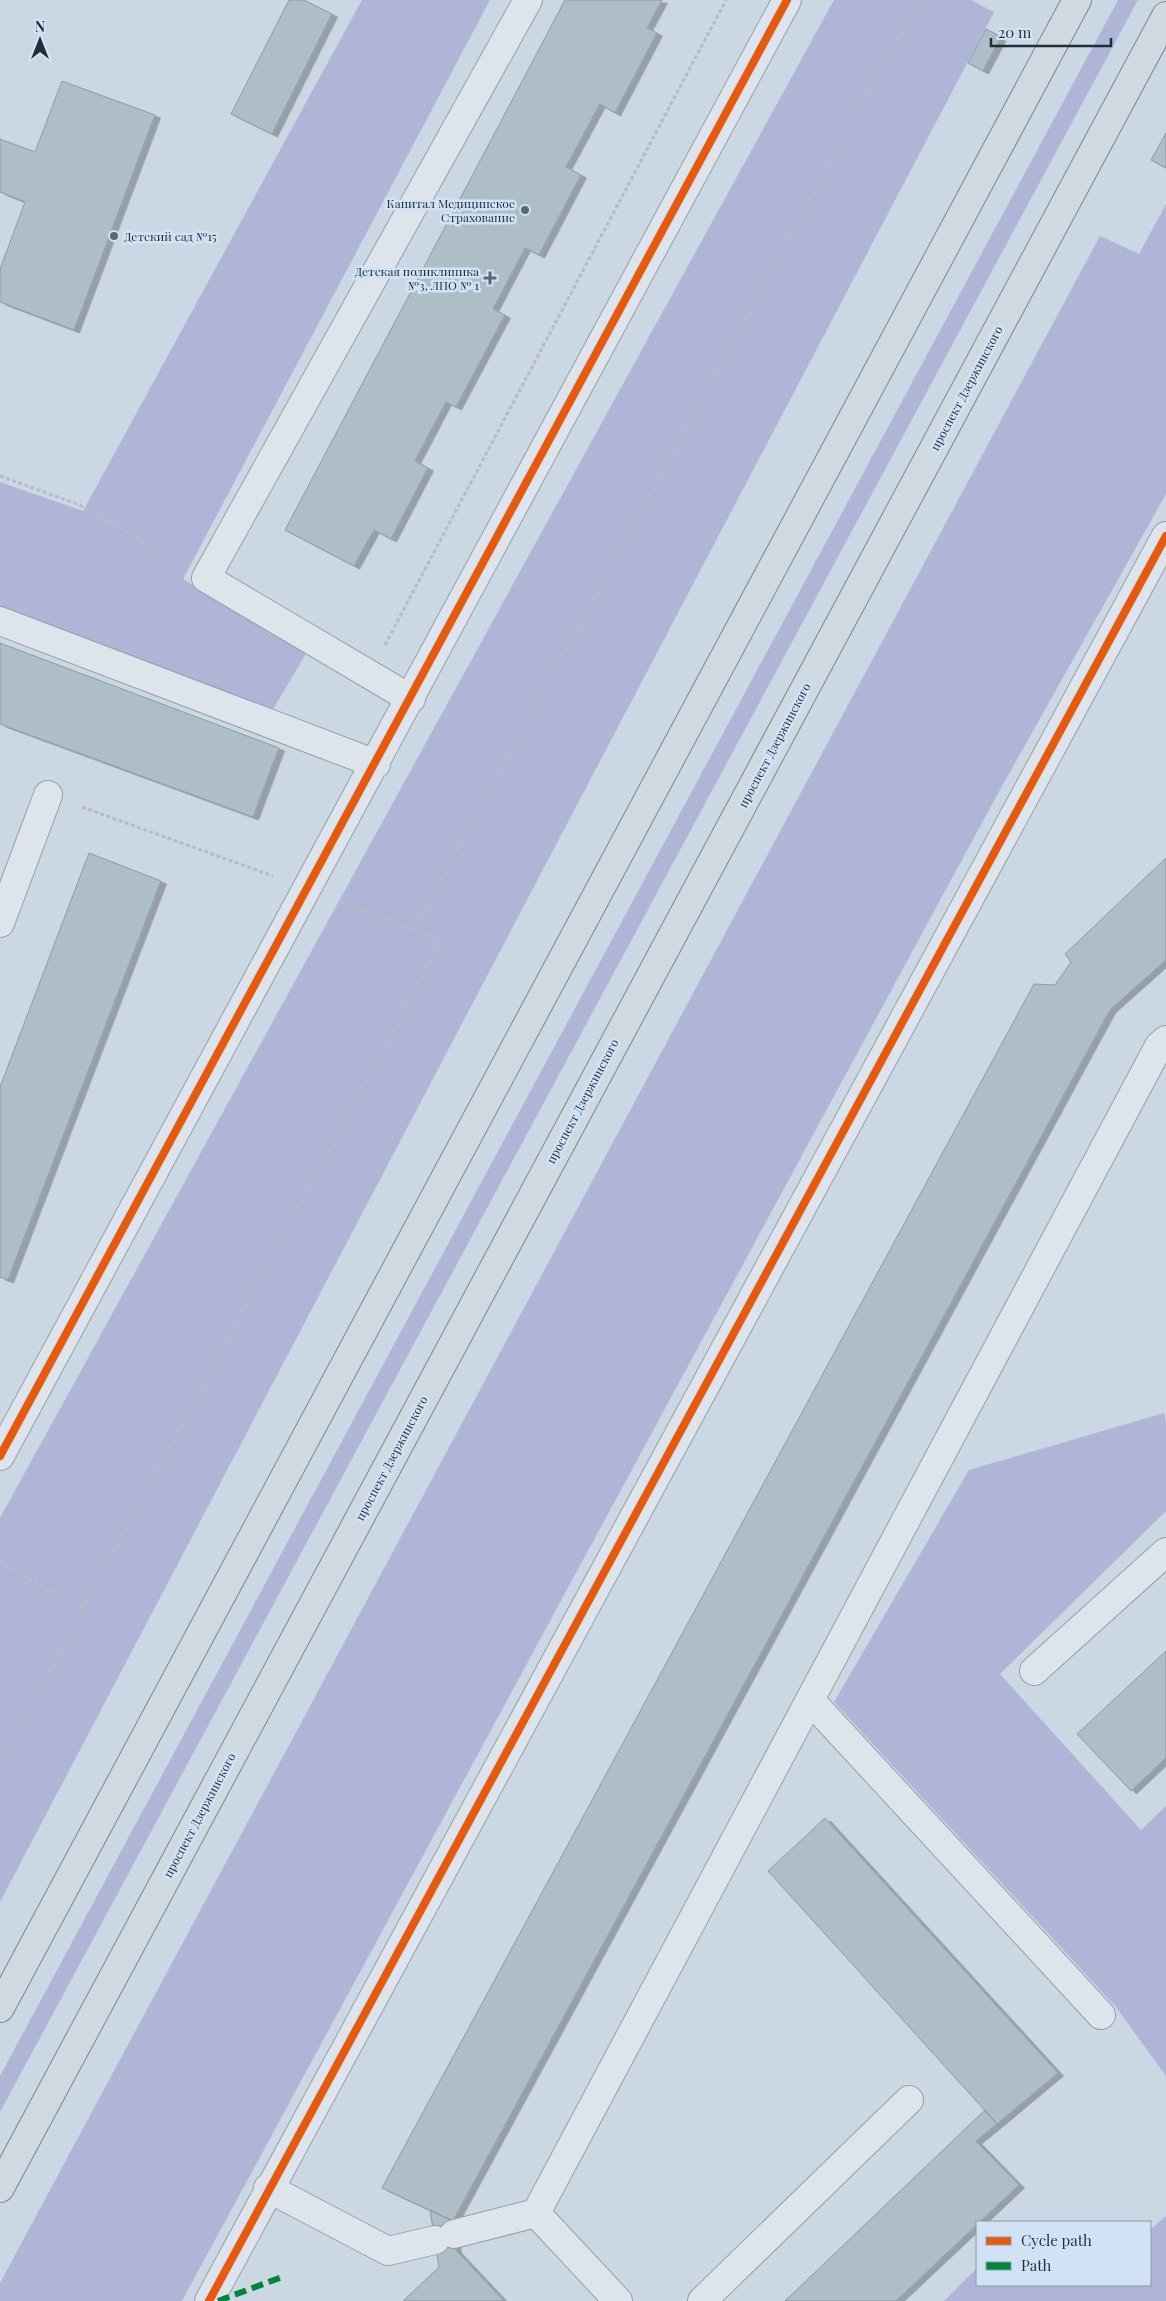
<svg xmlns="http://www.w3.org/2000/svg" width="1166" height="2301" font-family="'Playfair Display',serif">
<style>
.green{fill:#aeb5d6}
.building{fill:#adbec7;stroke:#8b9ba4;filter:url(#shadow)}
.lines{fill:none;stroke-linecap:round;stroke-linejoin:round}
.minor-casing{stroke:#95a0a9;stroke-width:30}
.major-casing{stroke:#7c868e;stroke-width:30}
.path{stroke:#b4bdc4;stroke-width:3;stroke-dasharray:4 2.5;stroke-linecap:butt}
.minor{stroke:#dde4eb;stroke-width:28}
.major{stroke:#cfd9e2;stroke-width:28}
.quiet{stroke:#00873e;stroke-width:6;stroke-dasharray:12 6;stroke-linecap:butt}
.cycleway-casing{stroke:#d1e2f5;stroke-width:11}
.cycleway{stroke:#e8590c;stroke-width:8}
.poi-dot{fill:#5a6a74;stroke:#d1e2f5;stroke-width:2}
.labels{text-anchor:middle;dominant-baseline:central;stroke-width:5;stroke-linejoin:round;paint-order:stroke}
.poi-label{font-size:12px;fill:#1d2f37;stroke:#d1e2f5;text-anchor:end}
.street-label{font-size:12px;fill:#1d2f37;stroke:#d1e2f5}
</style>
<defs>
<filter id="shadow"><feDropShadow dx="5.5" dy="3" stdDeviation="0" flood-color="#0004"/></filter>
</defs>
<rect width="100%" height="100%" fill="#ccd7e4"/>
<!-- green -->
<path class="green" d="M362 0H490L183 579 307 652 272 711 0 607V482L83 511Z
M834 0H971L994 12 0 1902V1518Z
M1118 0H1138L0 2112V2076Z
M1166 204V494L997 795 182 2301H0V2283L1100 236 1139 254Z
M1164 1413 1166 1422V1511L1000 1674 1141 1830 1166 1806V2076L1116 2007 834 1702 969 1470Z
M1166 2216V2301H944L977 2268V2285H1150V2230Z"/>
<!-- building -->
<path class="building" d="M289 0H304L332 14 272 134 231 114Z
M565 0H662L647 28 657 33 615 113 600 104 566 167 581 175 539 255 525 248 493 309 505 315 456 407 446 402 415 461 428 468 391 539 374 530 354 566 285 530Z
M986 29 1001 37 983 71 968 63Z
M62 81 155 115 74 330 0 302V269L25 202 0 192V139L35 152Z
M1166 133V168L1151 160Z
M0 643 279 748 253 817 0 724Z
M89 853 161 881 8 1280 0 1277V1087Z
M1166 858V960L1110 1010 453 2221 382 2188 1034 984 1055 985 1071 962 1065 954Z
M1166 1651V1758L1131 1791 1077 1734Z
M825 1818 1058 2073 997 2124 768 1871Z
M985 2110 997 2124 976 2141 1019 2185 896 2301H785Z
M430 2210 453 2221 456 2250 504 2301H403L439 2267Z"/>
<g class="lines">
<!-- minor casing -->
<g class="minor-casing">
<path id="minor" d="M0 621 376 764
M411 699 206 578 528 0
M0 923 48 795
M0 1456 787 0
M1034 1671 1166 1552
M810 1700 1101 2015
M268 2188 388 2251 435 2240
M536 2213 618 2301
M454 2234 536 2213 1159 1046 1166 1040
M209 2301 1166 536
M702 2301 909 2100"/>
</g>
<!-- major casing -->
<g class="major-casing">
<path id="major" d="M0 2008 1077 0
M0 2188 1166 16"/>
</g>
<!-- path -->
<path class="path" d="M0 476 80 505 176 560
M385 645 726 0
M82 807 273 876
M340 901 414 930
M0 1562 85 1609
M0 1765 441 941 414 930 919 0"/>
<!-- minor -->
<use href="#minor" class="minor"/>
<!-- major -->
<use href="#major" class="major"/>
<!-- quiet -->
<path class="quiet" d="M218 2301 282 2277"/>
<!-- cycleway casing -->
<g class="cycleway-casing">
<path id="cycleway" d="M0 1456 787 0
M209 2301 1166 536"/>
</g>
<!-- cycleway -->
<use href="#cycleway" class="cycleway"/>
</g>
<!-- markers -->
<g class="poi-dot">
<circle cx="525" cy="210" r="5"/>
<circle cx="114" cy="236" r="5"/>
<path d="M487.5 270.5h5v5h5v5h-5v5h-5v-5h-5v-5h5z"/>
</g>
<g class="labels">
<!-- poi labels -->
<g class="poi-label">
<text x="515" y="203">Капитал Медицинское<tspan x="515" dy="14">Страхование</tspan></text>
<text x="124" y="236" text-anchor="start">Детский сад №15</text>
<text x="479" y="271">Детская поликлиника<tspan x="479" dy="14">№3, ЛПО № 1</tspan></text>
</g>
<!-- street labels -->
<g class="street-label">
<text transform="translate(966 388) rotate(-62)">проспект Дзержинского</text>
<text transform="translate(774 745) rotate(-62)">проспект Дзержинского</text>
<text transform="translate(582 1101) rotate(-62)">проспект Дзержинского</text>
<text transform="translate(391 1458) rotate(-62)">проспект Дзержинского</text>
<text transform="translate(199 1815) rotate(-62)">проспект Дзержинского</text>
</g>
</g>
<!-- legend -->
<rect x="976" y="2221" width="175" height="65" fill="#d1e2f5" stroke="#899aa9"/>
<rect x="986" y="2237" width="25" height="8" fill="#e8590c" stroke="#899aa9"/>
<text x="1021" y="2246" font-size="15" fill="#1d2f37">Cycle path</text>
<rect x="986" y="2262" width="25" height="8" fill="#00873e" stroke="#899aa9"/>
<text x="1021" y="2271" font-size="15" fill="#1d2f37">Path</text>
<!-- north arrow -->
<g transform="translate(40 40)" stroke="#d1e2f5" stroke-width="4" paint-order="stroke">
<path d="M0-4L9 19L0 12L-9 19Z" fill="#1d2f37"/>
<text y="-8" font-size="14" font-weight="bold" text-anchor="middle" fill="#1d2f37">N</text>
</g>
<!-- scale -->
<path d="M991 38v8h120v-8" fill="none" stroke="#1d2f37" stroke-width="2.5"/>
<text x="998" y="38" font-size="15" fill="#1d2f37" stroke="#d1e2f5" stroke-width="4" paint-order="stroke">20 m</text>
</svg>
